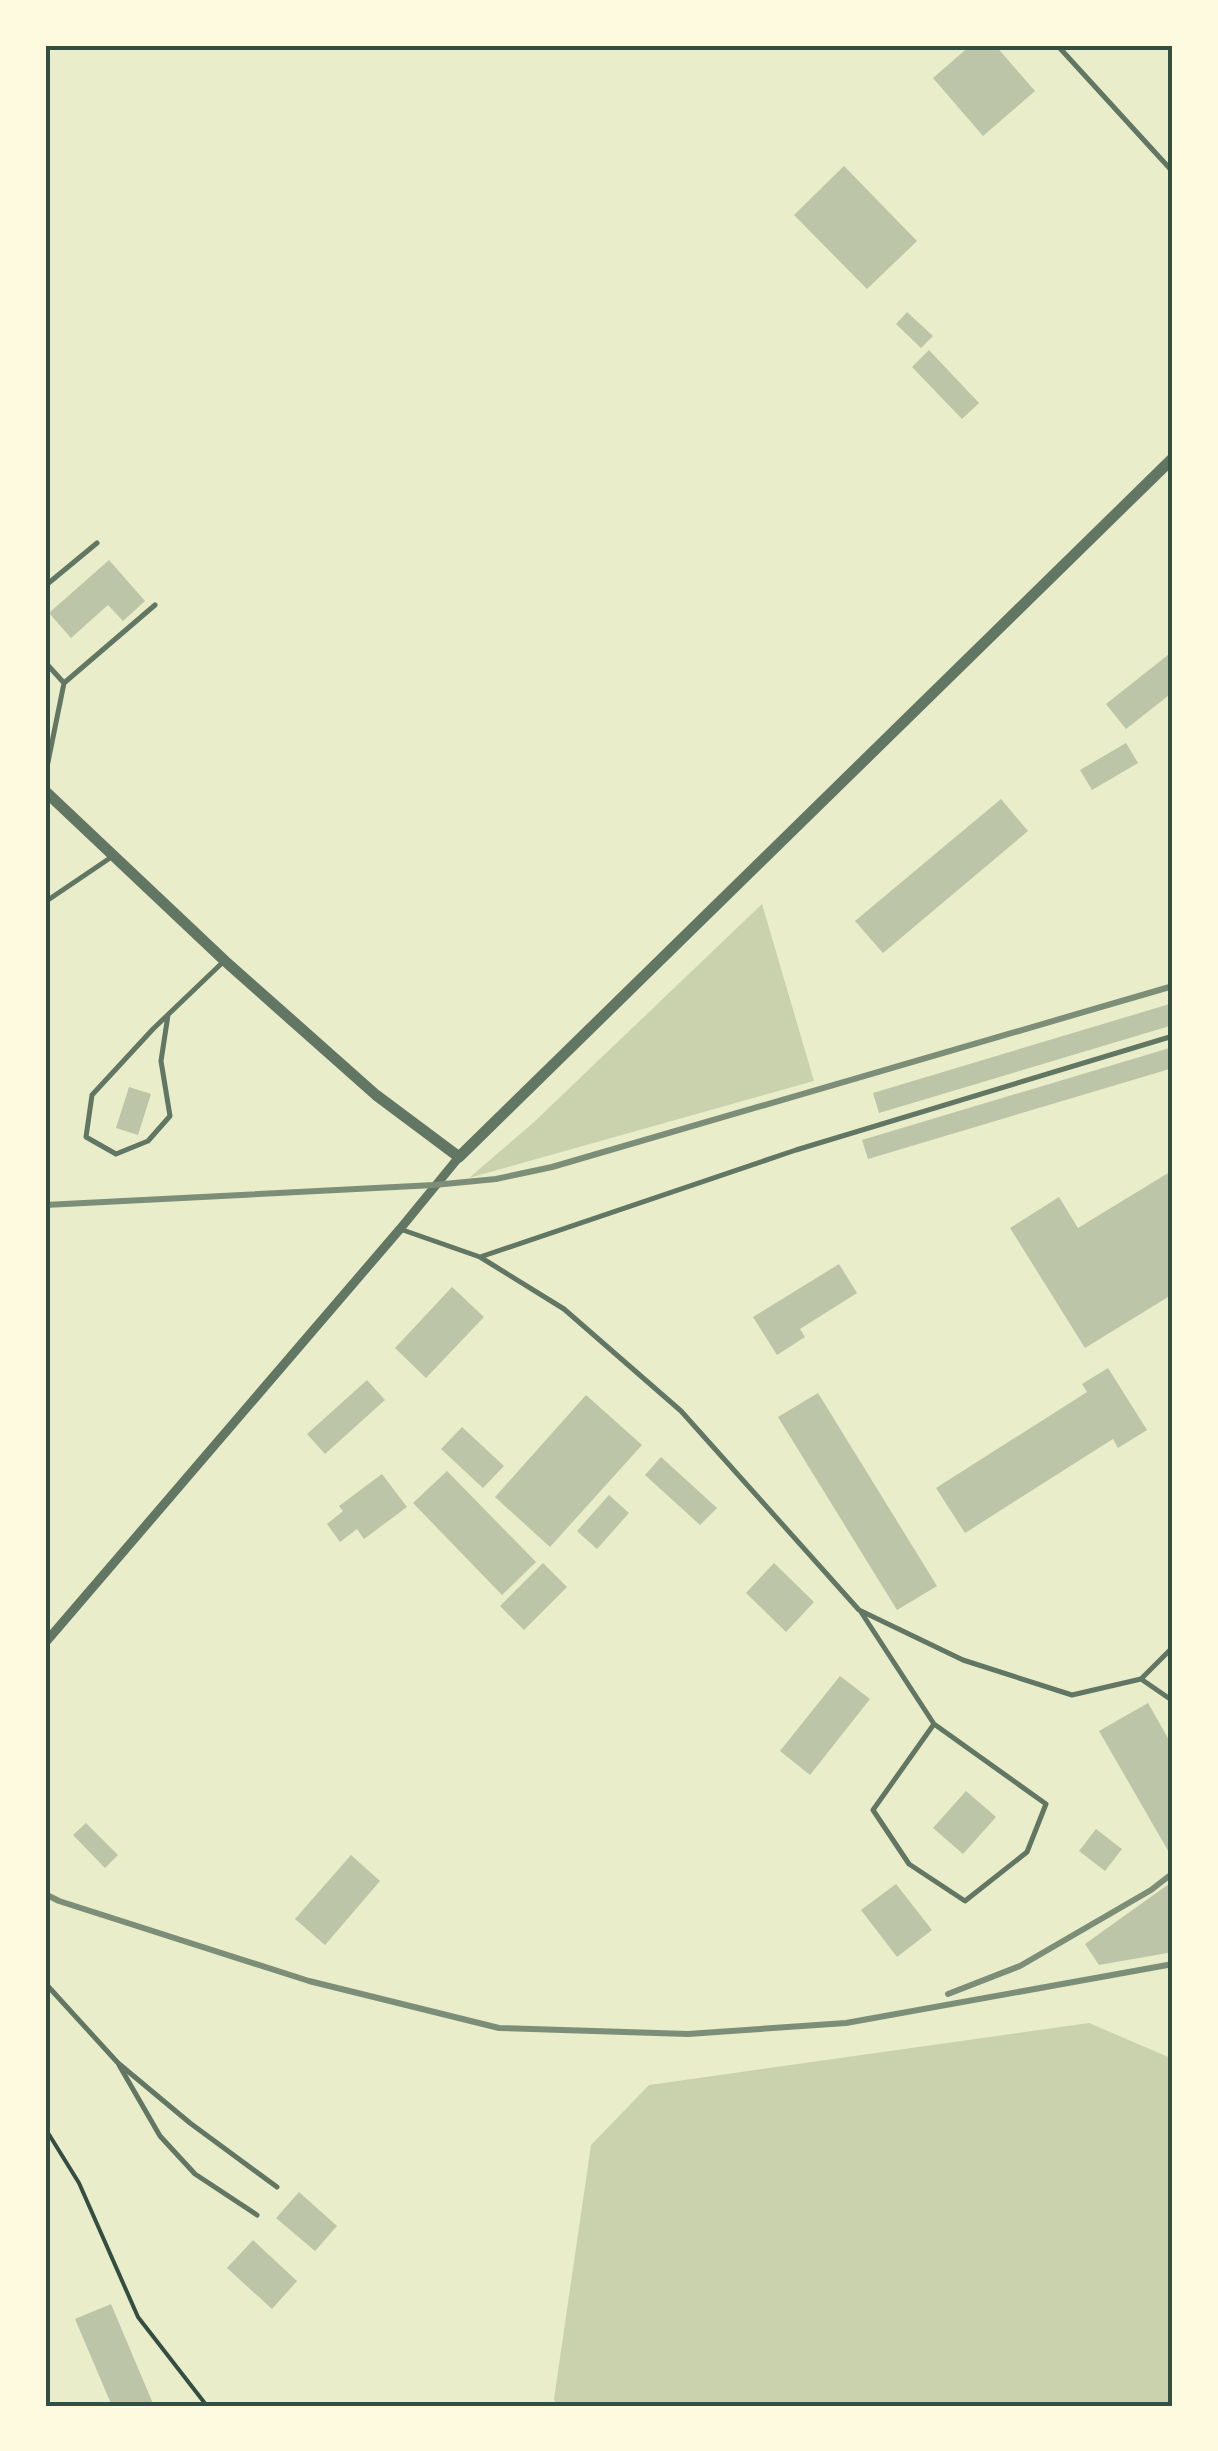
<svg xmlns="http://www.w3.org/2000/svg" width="1218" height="2451" font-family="Arial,sans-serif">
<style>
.green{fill:#cad2ad}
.building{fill:#bcc5a7}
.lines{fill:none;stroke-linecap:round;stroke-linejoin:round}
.path{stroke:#344e41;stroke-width:4}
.service{stroke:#617663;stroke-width:5}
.minor{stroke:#617663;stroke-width:9}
.tertiary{stroke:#617663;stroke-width:11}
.rail{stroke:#7c8e77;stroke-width:6}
.neatline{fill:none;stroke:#344e41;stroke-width:4}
</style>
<rect width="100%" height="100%" fill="#e9edc9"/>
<!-- green -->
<path class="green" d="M762 904 814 1081 469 1178 534 1122Z
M1089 2023 1173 2059V2406H556L554 2399 591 2145 649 2085Z"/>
<!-- building -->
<path class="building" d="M971 45H995L1035 91 983 136 933 78Z
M844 166 917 241 867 289 794 215Z
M907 312 933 336 921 348 896 324Z
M929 350 979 403 962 419 912 367Z
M109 560 145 601 123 621 108 605 71 638 49 613Z
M1173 651V692L1126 729 1106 704Z
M1126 743 1138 763 1092 790 1080 770Z
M1001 799 1028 831 883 953 855 921Z
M1173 1003V1025L879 1113 873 1093Z
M1173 1047V1068L868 1159 862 1140Z
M129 1087 151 1094 138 1135 116 1128Z
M1173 1170V1294L1085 1348 1010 1228 1059 1197 1078 1228Z
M839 1264 857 1293 800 1329 805 1337 777 1355 753 1317Z
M452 1287 484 1317 426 1378 395 1348Z
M1108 1368 1147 1430 1118 1448 1113 1439 965 1533 936 1488 1087 1392 1082 1384Z
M367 1380 385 1400 325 1454 307 1434Z
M818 1393 937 1586 897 1610 778 1417Z
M586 1395 642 1445 550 1547 495 1497Z
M462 1427 504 1466 483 1488 441 1449Z
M661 1457 717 1508 700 1525 645 1475Z
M447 1471 536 1562 502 1595 413 1503Z
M382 1474 407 1507 364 1539 357 1529 340 1542 327 1524 343 1511 339 1506Z
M609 1495 629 1513 597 1549 577 1531Z
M543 1563 567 1587 524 1630 500 1606Z
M774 1563 814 1602 786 1632 746 1593Z
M840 1676 870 1699 810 1775 780 1751Z
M1148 1703 1173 1747V1852L1170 1854 1099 1731Z
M966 1791 996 1817 963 1854 933 1828Z
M86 1823 118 1855 105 1868 73 1835Z
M1096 1829 1122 1849 1105 1871 1079 1851Z
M351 1855 380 1881 325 1945 295 1919Z
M1173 1881V1952L1099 1965 1085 1944Z
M896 1884 932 1930 897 1957 861 1910Z
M299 2192 337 2226 315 2251 276 2218Z
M253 2240 297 2281 272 2309 227 2268Z
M111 2304 154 2406H112L75 2319Z"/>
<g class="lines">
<!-- path -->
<path class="path" d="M45 2128 79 2183 138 2317 207 2406"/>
<!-- service -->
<path class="service" d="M1057 45 1173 172
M45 586 97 543
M45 662 64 683
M45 777 64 683 155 605
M45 902 113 856
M168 1015 161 1061 170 1116 148 1141 116 1154 86 1137 92 1095 153 1029 222 963
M400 1229 480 1257 564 1309 681 1411 859 1610 963 1660 1072 1695 1141 1679 1173 1647
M480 1257 796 1150 1173 1036
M861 1612 934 1724 1046 1804 1027 1852 965 1901 909 1864 873 1810 934 1724
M1141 1679 1173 1701
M45 1983 118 2063 190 2123 277 2187
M119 2065 160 2136 195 2174 257 2215"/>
<!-- minor -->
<path class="minor" d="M45 1643 400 1229 459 1157"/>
<!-- tertiary -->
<path class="tertiary" d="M45 791 225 961 376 1095 459 1157 1173 458"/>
<!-- rail -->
<path class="rail" d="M45 1205 434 1185 496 1179 552 1167 1173 986
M45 1894 59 1901 309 1981 499 2028 688 2034 846 2023 1173 1964
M948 1994 1020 1966 1151 1890 1173 1873"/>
</g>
<!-- border -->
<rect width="1218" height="2451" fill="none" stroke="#fefae0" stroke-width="95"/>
<rect x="48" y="48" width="1122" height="2356" class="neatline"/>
</svg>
